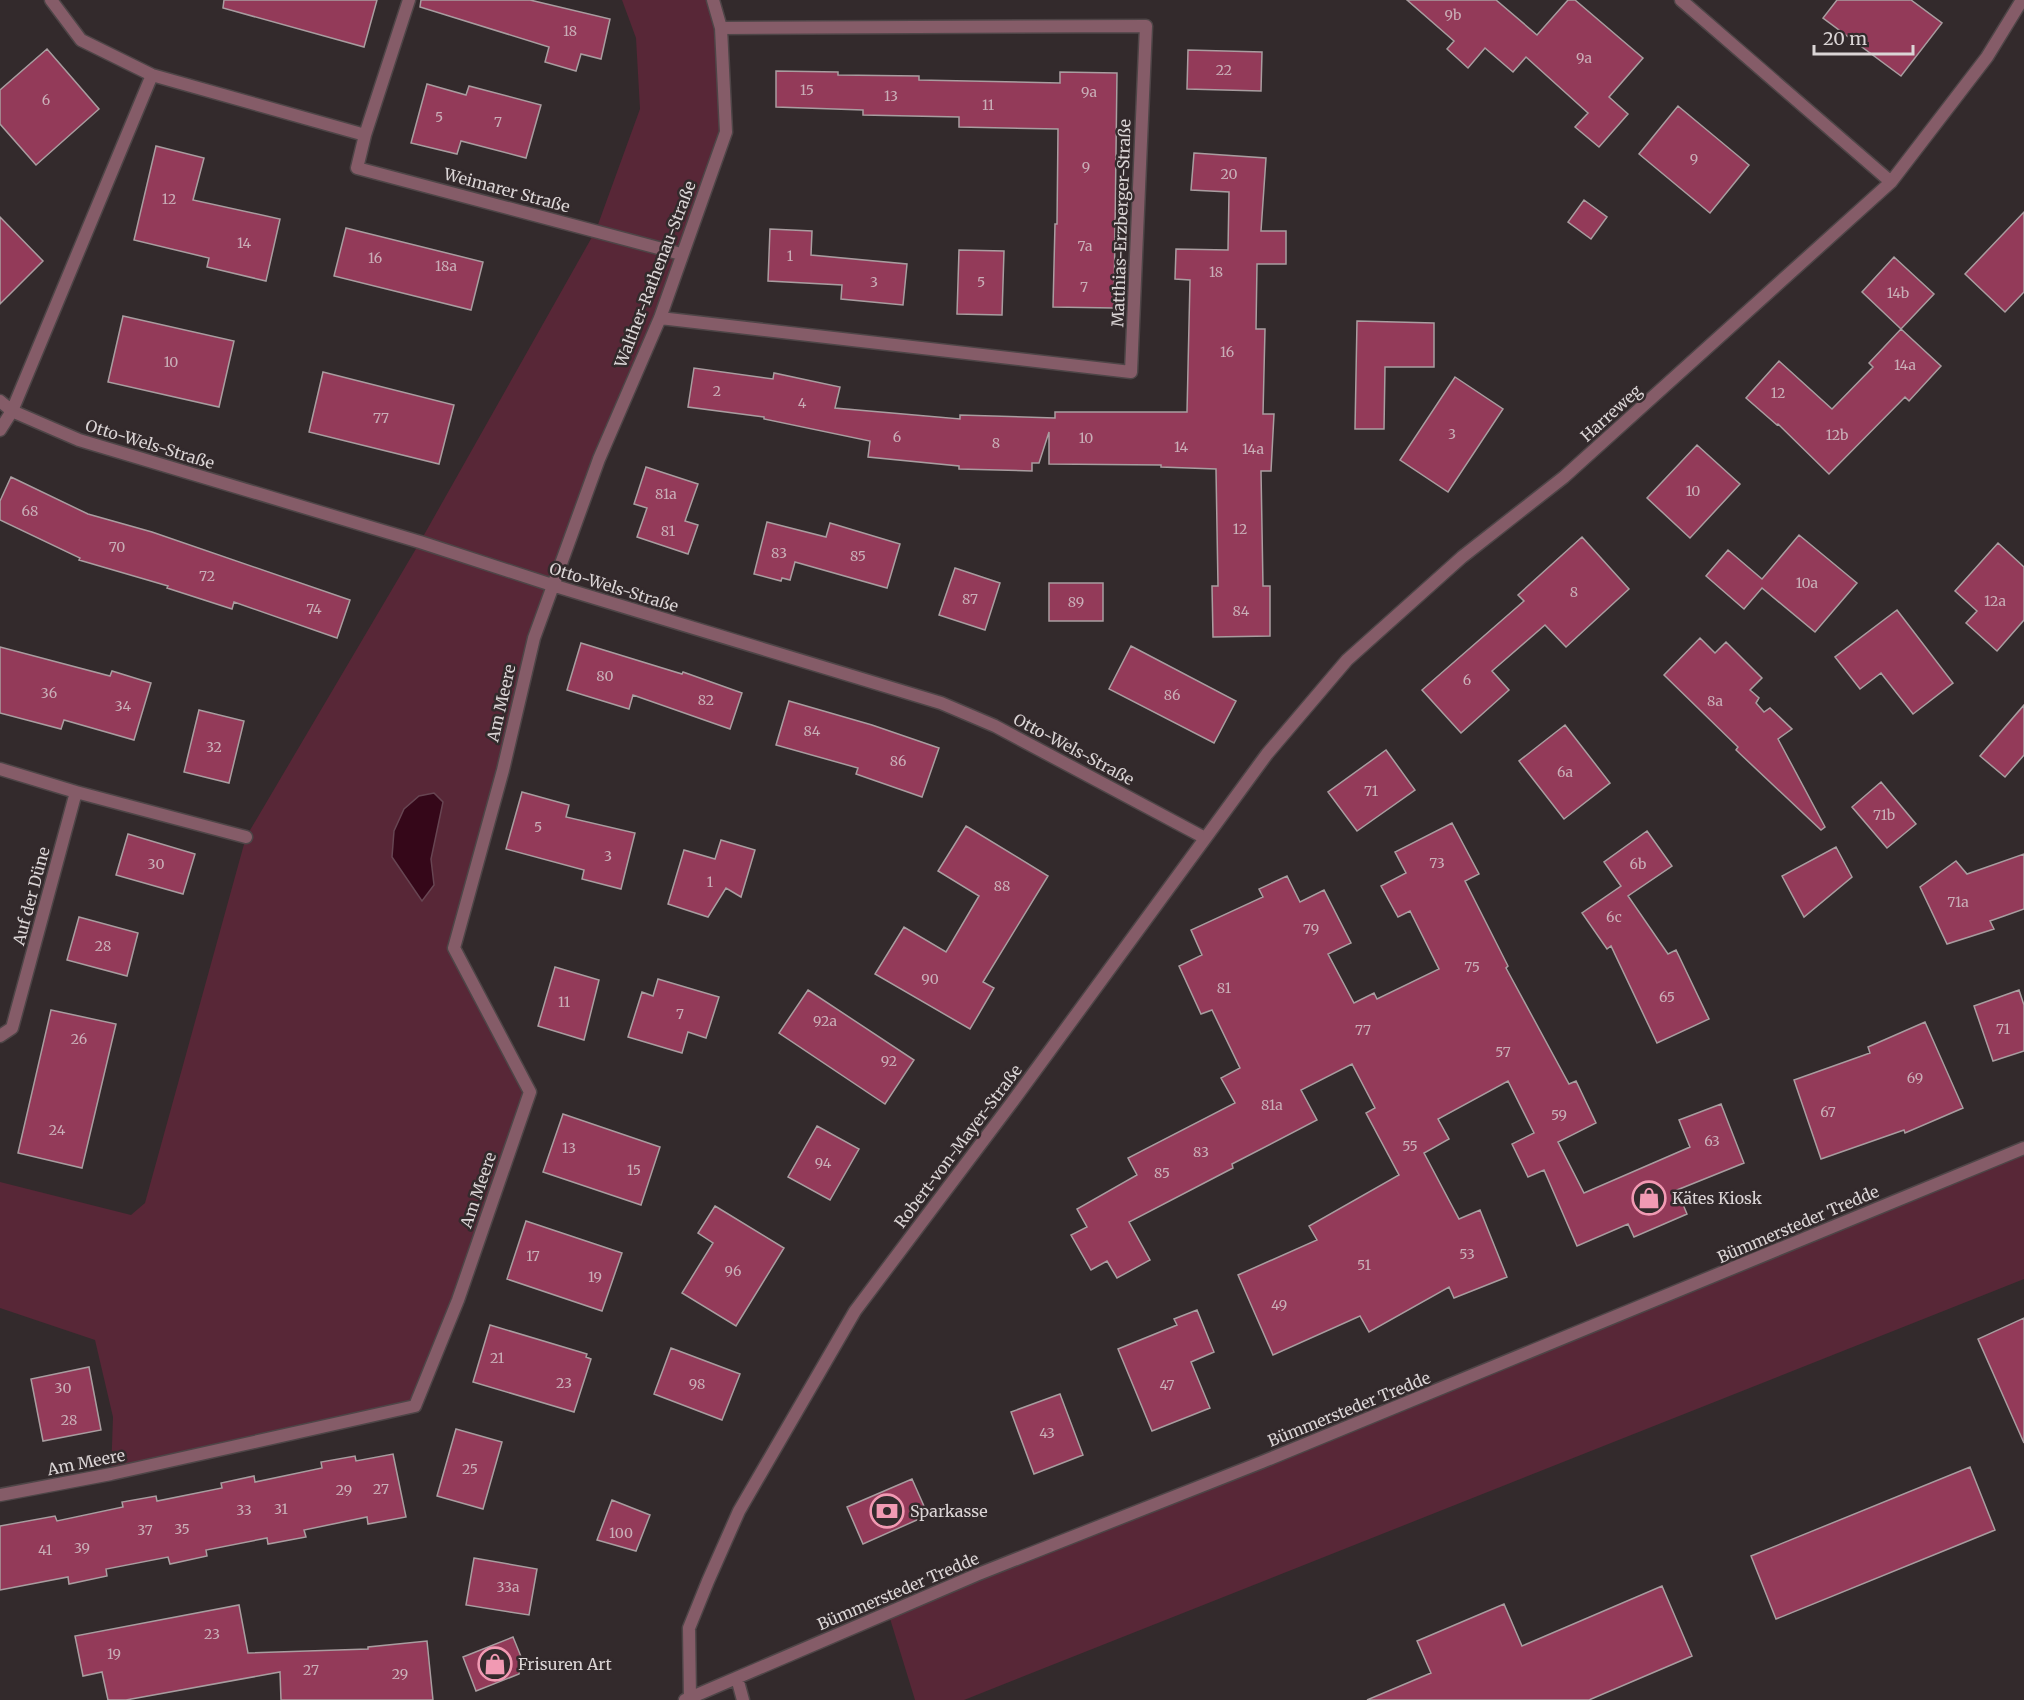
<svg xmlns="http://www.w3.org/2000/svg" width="2024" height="1700" font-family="Merriweather,serif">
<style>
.green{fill:#582737}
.water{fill:#350719;stroke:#674552;stroke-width:1.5}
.building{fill:#933a59;stroke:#a99da0;stroke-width:1.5}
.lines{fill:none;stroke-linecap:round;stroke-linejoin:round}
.minor-casing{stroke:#4e4547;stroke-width:15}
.minor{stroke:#855c68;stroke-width:12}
.labels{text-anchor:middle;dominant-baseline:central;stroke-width:5;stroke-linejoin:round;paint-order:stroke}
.number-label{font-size:14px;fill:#c9aeb7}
.street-label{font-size:16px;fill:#dbd5d6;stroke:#332a2c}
.poi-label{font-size:16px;fill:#dbd5d6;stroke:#332a2c;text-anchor:start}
</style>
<rect width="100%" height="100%" fill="#332a2c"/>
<!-- green -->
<path class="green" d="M622 0H713L726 132 552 585 454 948 530 1092 415 1405 111 1474 113 1417 95 1340 0 1308V1182L131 1215 145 1203 246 837 420 542 596 230 640 109 636 38Z
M2024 1148V1279L964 1700H915L888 1612Z"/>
<!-- water -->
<path class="water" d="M434 793 443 802 431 859 434 885 422 901 392 857 394 831 404 809 419 796Z"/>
<!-- building -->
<path class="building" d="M224 0H377L364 47 223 8Z
M421 0H530L610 19 601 59 581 54 576 71 545 62 549 47 420 7Z
M1407 0H1496L1537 35 1568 0H1575L1643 58 1609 97 1628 114 1599 147 1575 127 1588 113 1526 57 1513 72 1485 48 1468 68 1447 49 1454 41Z
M1837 0H1911L1942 23 1901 76 1823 18Z
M47 49 99 109 36 165 0 124V90Z
M1188 50 1262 52 1261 91 1187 89Z
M776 71 838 72V75L919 76V80L1060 83V72L1117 73 1114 308 1053 307 1055 224H1057L1058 129 959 127V117L863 115V110L776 107Z
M427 84 466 95 469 86 541 105 526 158 461 141 457 154 411 143Z
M1678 106 1749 165 1710 213 1639 154Z
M156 146 204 158 193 200 280 219 266 281 207 267 209 258 134 240Z
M1194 153 1266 158 1261 231H1286V264H1257L1256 329H1265L1263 414H1274L1271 471H1261L1263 586H1270V636L1213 637 1212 586H1218L1216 469 1161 467V465L1049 464V432L1039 463H1032V471L959 469V466L868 457 870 441 764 419V417L688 407 694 368 773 379 774 373 840 387 835 408 960 419V415L1055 418V412H1187L1190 280 1175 279 1176 249 1228 250 1229 192 1191 190Z
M1584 200 1607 217 1591 239 1568 222Z
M2024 212V292L2005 312 1965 274Z
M0 217 43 261 0 304Z
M346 228 483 262 471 310 334 276Z
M770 229 812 231 811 255 907 264 903 305 841 299 842 285 768 281Z
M959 250 1004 251 1002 315 957 314Z
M1894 257 1934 294 1901 329 1862 292Z
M123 316 234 341 219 407 108 382Z
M1357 321 1434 323V367H1385L1384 429H1355Z
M1901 329 1941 366 1909 401 1905 397 1829 474 1778 424 1777 425 1746 398 1779 361 1832 409 1873 367 1869 363Z
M323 372 454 405 439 464 309 432Z
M1455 377 1503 409 1448 492 1400 460Z
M1697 445 1740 484 1690 538 1647 498Z
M646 467 698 484 685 521 698 525 688 554 637 537 647 508 634 504Z
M11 477 88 514 152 532 350 600 337 638 234 602 232 609 167 588 168 586 79 560 80 558 0 520V501Z
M767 522 826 537 830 523 900 544 887 588 795 562 790 580 782 578 781 581 754 574Z
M1799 535 1857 583 1815 632 1762 588 1744 609 1706 576 1728 550 1762 579Z
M1582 537 1629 589 1566 647 1545 625 1492 671 1509 690 1461 733 1422 690 1524 601 1518 595Z
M1998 543 2024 567V620L1997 651 1966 623 1977 611 1955 591Z
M955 568 1000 583 985 630 939 615Z
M1049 583H1103V621H1049Z
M1897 610 1953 683 1913 714 1881 673 1860 689 1835 657Z
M1700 638 1715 653 1726 642 1762 678 1750 690 1759 698 1756 703 1764 712 1770 708 1792 729 1778 739 1825 827 1821 830 1736 750 1738 747 1664 675Z
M581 643 682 674 683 672 742 693 730 729 633 695 629 709 567 690Z
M1131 646 1236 701 1214 743 1109 689Z
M0 647 110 676 112 671 151 683 134 740 64 720 61 729 0 713Z
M789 701 872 725 939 748 922 797 856 774 858 768 776 745Z
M2024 705V755L2005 777 1980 756Z
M199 710 244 721 229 783 184 772Z
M1565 725 1610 783 1564 819 1519 761Z
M1386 750 1415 790 1357 831 1328 792Z
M1881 782 1916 824 1887 848 1852 807Z
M522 792 569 805 566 817 635 833 621 889 582 879 584 870 506 849Z
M1452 823 1479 874 1465 881 1508 966 1506 968 1569 1084 1576 1081 1596 1123 1558 1142 1584 1193 1690 1147 1679 1120 1721 1104 1744 1163 1677 1190 1687 1214 1634 1237 1628 1224 1577 1246 1544 1170 1528 1177 1512 1144 1534 1133 1508 1081 1438 1119 1449 1139 1424 1153 1459 1219 1480 1210 1507 1277 1454 1298 1449 1287 1369 1332 1360 1316 1273 1355 1238 1275 1317 1240 1309 1226 1399 1175 1366 1113 1375 1108 1352 1064 1301 1090 1317 1120 1232 1164 1233 1168 1129 1222 1150 1260 1117 1278 1107 1261 1091 1270 1071 1235 1087 1227 1077 1209 1137 1175 1128 1158 1235 1103 1221 1078 1240 1068 1212 1010 1201 1014 1179 966 1202 955 1191 930 1263 897 1259 889 1287 876 1300 902 1324 890 1351 943 1328 954 1354 1003 1374 993 1377 999 1439 969 1410 911 1398 917 1381 886 1406 873 1395 852Z
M966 826 1048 876 983 982 994 988 970 1029 875 974 904 927 946 952 979 896 938 871Z
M1647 831 1672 866 1628 896 1668 954 1676 950 1709 1019 1657 1043 1611 946 1607 949 1582 913 1621 886 1604 862Z
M128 834 195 854 183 894 116 875Z
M721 840 755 850 741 897 726 888 708 917 668 904 684 850 715 859Z
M1836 847 1852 877 1804 917 1782 876Z
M2024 854V909L1990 921 1994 929 1947 944 1920 887 1956 861 1967 874Z
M79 917 138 933 127 976 67 960Z
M555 967 599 980 584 1040 538 1026Z
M658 979 719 997 706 1038 688 1032 682 1053 628 1037 642 992 653 996Z
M808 990 914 1060 885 1104 779 1033Z
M2019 990 2024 1005V1051L1993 1061 1974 1006Z
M51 1010 116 1024 82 1168 18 1153Z
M1925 1022 1963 1108 1905 1133 1904 1130 1821 1159 1794 1080 1870 1053 1868 1047Z
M563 1114 660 1147 641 1205 543 1172Z
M817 1126 859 1149 830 1200 788 1177Z
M715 1206 784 1248 736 1326 682 1293 713 1243 698 1233Z
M526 1221 622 1253 602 1311 507 1279Z
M1197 1310 1214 1352 1191 1362 1210 1408 1152 1431 1118 1349 1177 1325 1174 1319Z
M2024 1318V1443L1978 1339Z
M490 1325 587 1354 586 1357 591 1359 574 1412 473 1382Z
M671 1348 740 1374 722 1420 654 1394Z
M89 1367 101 1430 43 1441 31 1379Z
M1060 1394 1083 1455 1034 1474 1011 1412Z
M456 1429 502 1442 483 1509 437 1496Z
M393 1454 406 1517 368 1524 367 1517 304 1530 306 1537 268 1544 267 1538 206 1550 207 1556 170 1564 168 1557 106 1569 107 1576 69 1584 68 1577 0 1590V1526L55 1516 57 1521 123 1507 122 1502 156 1496 157 1501 222 1488 221 1483 254 1476 255 1482 322 1468 321 1462 355 1456 356 1461Z
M1970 1467 1995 1530 1776 1619 1751 1556Z
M912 1479 928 1515 863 1544 847 1507Z
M612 1500 650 1515 636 1551 597 1540Z
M474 1558 537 1569 529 1615 466 1605Z
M1662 1586 1692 1656 1589 1700H1367L1431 1673 1417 1641 1504 1604 1522 1646Z
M239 1605 248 1653 368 1649V1647L427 1641 433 1700H281L280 1672 126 1700H108L102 1672 83 1676 75 1636Z
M513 1637 522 1659 519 1674 476 1691 463 1657Z"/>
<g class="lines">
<!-- minor casing -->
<g class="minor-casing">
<path id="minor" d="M51 0 81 40 152 75 365 135 357 168 681 254
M1681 0 1891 182
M365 135 409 0
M660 318 1131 372 1146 26 721 28
M0 401 12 411 79 440 420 542 552 585 941 703 995 726 1205 838
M0 430 12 411 152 75
M0 769 76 792 12 1028 0 1036
M76 792 246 837
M0 1495 111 1474 415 1406 458 1300 530 1092 454 948 503 770 534 638 599 459 660 318 726 132 721 28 713 0
M737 1678 743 1700
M690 1698 689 1628 708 1581 739 1511 855 1311 1010 1105 1267 754 1347 660 1462 557 1564 477 1891 182 1987 57 2022 0
M685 1700 976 1575 1262 1462 2024 1148"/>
</g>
<!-- minor -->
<use href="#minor" class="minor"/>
</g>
<!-- icons -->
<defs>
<g id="shop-ring" transform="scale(1.725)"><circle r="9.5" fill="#332a2c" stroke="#f19ab3" stroke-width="1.5"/><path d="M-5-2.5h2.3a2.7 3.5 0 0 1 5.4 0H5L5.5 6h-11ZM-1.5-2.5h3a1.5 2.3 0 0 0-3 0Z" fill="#f19ab3"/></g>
<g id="bank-ring" transform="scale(1.725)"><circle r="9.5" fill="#332a2c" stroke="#f19ab3" stroke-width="1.5"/><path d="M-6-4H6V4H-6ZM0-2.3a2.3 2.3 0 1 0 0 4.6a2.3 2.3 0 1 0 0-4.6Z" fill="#f19ab3"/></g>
</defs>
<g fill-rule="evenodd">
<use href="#shop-ring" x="1649" y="1198"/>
<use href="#bank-ring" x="887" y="1511"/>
<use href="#shop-ring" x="495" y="1664"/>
</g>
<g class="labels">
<!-- number labels -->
<g class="number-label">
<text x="1453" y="15">9b</text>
<text x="570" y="31">18</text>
<text x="1584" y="58">9a</text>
<text x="1224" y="70">22</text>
<text x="807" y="90">15</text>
<text x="1089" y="92">9a</text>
<text x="891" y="96">13</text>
<text x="46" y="100">6</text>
<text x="988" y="105">11</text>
<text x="439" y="117">5</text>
<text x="498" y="122">7</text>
<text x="1694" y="159">9</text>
<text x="1086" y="167">9</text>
<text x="1229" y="174">20</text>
<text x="169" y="199">12</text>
<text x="244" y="243">14</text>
<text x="1085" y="246">7a</text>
<text x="790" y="256">1</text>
<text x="375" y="258">16</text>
<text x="446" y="266">18a</text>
<text x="1216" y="272">18</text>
<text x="874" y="282">3</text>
<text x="981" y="282">5</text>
<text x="1084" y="287">7</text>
<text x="1898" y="293">14b</text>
<text x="1227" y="352">16</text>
<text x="171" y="362">10</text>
<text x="1905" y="365">14a</text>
<text x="717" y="391">2</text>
<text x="1778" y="393">12</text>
<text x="802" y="403">4</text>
<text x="381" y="418">77</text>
<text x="1452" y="434">3</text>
<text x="1837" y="435">12b</text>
<text x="897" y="437">6</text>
<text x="1086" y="438">10</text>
<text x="996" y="443">8</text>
<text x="1181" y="447">14</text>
<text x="1253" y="449">14a</text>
<text x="1693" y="491">10</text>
<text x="666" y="494">81a</text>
<text x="30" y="511">68</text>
<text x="1240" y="529">12</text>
<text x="668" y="531">81</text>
<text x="117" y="547">70</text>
<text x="779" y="553">83</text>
<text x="858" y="556">85</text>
<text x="207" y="576">72</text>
<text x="1807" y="583">10a</text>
<text x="1574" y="592">8</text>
<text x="970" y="599">87</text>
<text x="1995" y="601">12a</text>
<text x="1076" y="602">89</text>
<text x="314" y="609">74</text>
<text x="1241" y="611">84</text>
<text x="605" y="676">80</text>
<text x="1467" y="680">6</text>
<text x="49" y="693">36</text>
<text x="1172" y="695">86</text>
<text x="706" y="700">82</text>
<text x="1715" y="701">8a</text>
<text x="123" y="706">34</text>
<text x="812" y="731">84</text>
<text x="214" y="747">32</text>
<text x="898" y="761">86</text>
<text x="1565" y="772">6a</text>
<text x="1371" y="791">71</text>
<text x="1884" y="815">71b</text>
<text x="538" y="827">5</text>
<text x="608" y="856">3</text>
<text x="1437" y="863">73</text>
<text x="156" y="864">30</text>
<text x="1638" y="864">6b</text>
<text x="710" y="882">1</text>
<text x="1002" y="886">88</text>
<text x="1958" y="902">71a</text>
<text x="1614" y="917">6c</text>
<text x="1311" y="929">79</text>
<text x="103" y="946">28</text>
<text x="1472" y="967">75</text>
<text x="930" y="979">90</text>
<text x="1224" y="988">81</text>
<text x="1667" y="997">65</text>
<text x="564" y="1002">11</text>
<text x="680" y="1014">7</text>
<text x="825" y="1021">92a</text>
<text x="2003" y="1029">71</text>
<text x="1363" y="1030">77</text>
<text x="79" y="1039">26</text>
<text x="1503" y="1052">57</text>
<text x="889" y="1061">92</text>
<text x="1915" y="1078">69</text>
<text x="1272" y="1105">81a</text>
<text x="1828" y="1112">67</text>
<text x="1559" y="1115">59</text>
<text x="57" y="1130">24</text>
<text x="1712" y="1141">63</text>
<text x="1410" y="1146">55</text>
<text x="569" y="1148">13</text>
<text x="1201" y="1152">83</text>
<text x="823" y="1163">94</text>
<text x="634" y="1170">15</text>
<text x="1162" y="1173">85</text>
<text x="1467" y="1254">53</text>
<text x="533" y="1256">17</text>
<text x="1364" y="1265">51</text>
<text x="733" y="1271">96</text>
<text x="595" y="1277">19</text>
<text x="1279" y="1305">49</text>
<text x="497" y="1358">21</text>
<text x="564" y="1383">23</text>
<text x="697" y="1384">98</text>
<text x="1167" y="1385">47</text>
<text x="63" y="1388">30</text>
<text x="69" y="1420">28</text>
<text x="1047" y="1433">43</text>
<text x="470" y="1469">25</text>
<text x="381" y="1489">27</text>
<text x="344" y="1490">29</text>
<text x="281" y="1509">31</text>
<text x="244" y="1510">33</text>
<text x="182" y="1529">35</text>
<text x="145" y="1530">37</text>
<text x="621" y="1533">100</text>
<text x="82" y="1548">39</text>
<text x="45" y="1550">41</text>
<text x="508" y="1587">33a</text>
<text x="212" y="1634">23</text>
<text x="114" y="1654">19</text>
<text x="311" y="1670">27</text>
<text x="400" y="1674">29</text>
</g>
<!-- street labels -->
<g class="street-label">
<text transform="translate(507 190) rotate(15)">Weimarer Straße</text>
<text transform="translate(1121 223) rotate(-88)">Matthias-Erzberger-Straße</text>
<text transform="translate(655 274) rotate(-69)">Walther-Rathenau-Straße</text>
<text transform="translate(1611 413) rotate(-42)">Harreweg</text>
<text transform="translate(150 444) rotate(17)">Otto-Wels-Straße</text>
<text transform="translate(614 587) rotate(17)">Otto-Wels-Straße</text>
<text transform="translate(501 703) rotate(-77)">Am Meere</text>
<text transform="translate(1074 749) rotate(28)">Otto-Wels-Straße</text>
<text transform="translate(31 896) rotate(-75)">Auf der Düne</text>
<text transform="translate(958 1146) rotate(-53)">Robert-von-Mayer-Straße</text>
<text transform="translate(478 1190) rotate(-71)">Am Meere</text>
<text transform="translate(1798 1224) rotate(-23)">Bümmersteder Tredde</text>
<text transform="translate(1349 1409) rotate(-22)">Bümmersteder Tredde</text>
<text transform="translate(86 1462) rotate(-11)">Am Meere</text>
<text transform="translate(898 1591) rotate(-23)">Bümmersteder Tredde</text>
</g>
<!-- poi labels -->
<g class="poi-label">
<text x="1672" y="1198">Kätes Kiosk</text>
<text x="910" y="1511">Sparkasse</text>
<text x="518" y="1664">Frisuren Art</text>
</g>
</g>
<!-- scale -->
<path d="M1814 45v9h99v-9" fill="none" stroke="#dbd5d6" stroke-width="3"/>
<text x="1823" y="45" font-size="18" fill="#dbd5d6" stroke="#332a2c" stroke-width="4.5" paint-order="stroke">20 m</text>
</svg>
